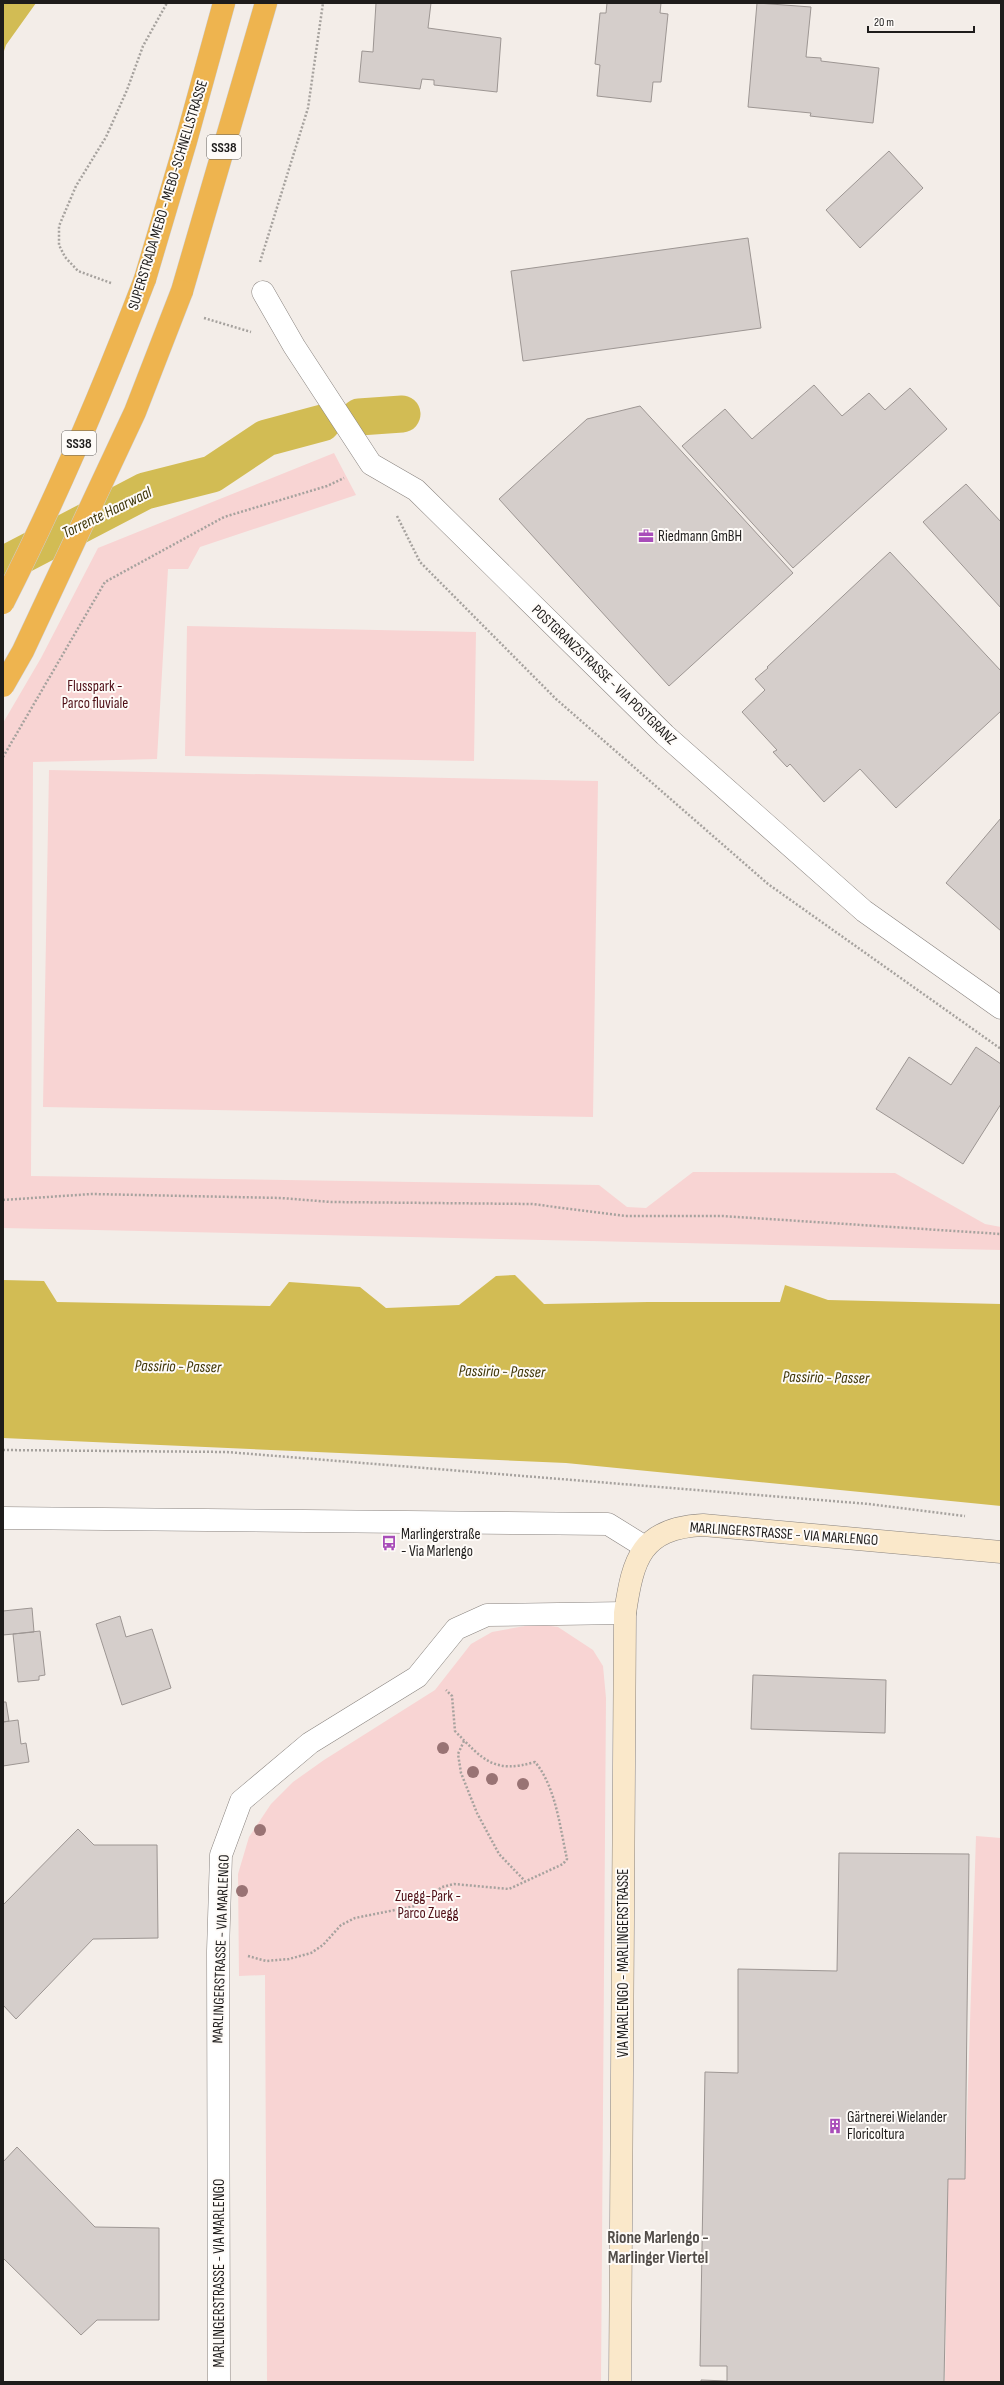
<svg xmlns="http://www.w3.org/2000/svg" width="1004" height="2385" font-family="'Sofia Sans Condensed',sans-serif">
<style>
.green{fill:#f8d4d3}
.water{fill:#d2bc54}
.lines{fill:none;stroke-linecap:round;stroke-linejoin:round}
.canal{stroke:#d2bc54;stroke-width:37}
.building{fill:#d5cecb;stroke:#9d9693}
.street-casing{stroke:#89837f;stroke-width:23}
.secondary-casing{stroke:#89837f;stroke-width:23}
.highway-casing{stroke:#cecdcd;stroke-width:23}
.path{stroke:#a6a29e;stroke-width:2.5;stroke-dasharray:2 2;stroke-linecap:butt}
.street{stroke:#fff;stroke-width:22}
.secondary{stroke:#fae8ca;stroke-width:22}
.highway{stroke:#eeb44f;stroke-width:22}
.highway-bridge-casing{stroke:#cecdcd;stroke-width:23;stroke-linecap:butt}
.highway-bridge{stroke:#eeb44f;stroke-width:22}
.tree{fill:#997374}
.labels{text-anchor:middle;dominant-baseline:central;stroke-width:4;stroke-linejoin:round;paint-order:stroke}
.shield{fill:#fefbf8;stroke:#615f5d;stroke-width:1}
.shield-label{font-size:14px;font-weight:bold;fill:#1e1c1b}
.street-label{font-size:15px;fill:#1e1c1b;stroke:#fefbf8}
.poi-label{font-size:15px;fill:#1e1c1b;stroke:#fefbf8;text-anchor:start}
.park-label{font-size:15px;fill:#4f0f16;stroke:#fefbf8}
.water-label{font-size:16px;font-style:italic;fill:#3f3608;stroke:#fefbf8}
.quarter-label{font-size:17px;font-weight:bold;fill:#524d49;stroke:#fefbf8}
</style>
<rect width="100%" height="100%" fill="#f3ede8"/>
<!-- green -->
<path class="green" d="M334 453 356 495 200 547 188 569H168L157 759 33 762 31 1176 599 1185 627 1207 646 1208 693 1172 895 1173 985 1224 1001 1227V1250L3 1228V723L41 658 98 548Z
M187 626 476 632 474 761 185 756Z
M49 770 598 781 593 1117 43 1107Z
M536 1624 558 1627 593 1650 603 1666 606 1698 601 2382H267L265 1975 239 1976 238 1874 249 1837 271 1804 293 1782 324 1760 435 1690 471 1644 492 1632Z
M976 1836 1001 1838V2382H945L948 2179H965Z"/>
<!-- water -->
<path class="water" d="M3 3H36L6 45 3 54Z
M515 1275 544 1304 648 1302H780L785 1285 828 1300 1001 1304V1506L566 1463 3 1438V1280L44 1281 57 1302 270 1306 289 1282 360 1287 386 1308 459 1305 496 1276Z"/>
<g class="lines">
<!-- canal -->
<path class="canal" d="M359 417 402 414
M3 565 145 491 212 474 266 438 322 423"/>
</g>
<!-- building -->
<path class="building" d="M376 3H431L428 28 501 38 497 92 434 85V80L422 79 420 89 359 82 362 51 373 52Z
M607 3H661L660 13 668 14 661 82H653L651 102 597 96 600 65 595 64 600 13H606Z
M757 3 811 7 806 57 821 58V61L879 68 873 123 810 116 811 113 748 107Z
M889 151 923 188 860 248 826 210Z
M748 238 761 328 523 361 511 271Z
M814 385 842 416 869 393 885 410 910 388 947 429 793 568 682 446 725 409 752 439Z
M640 406 793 573 669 686 499 499 587 419Z
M966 484 1001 522V608L923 522Z
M890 552 1001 671V711L896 808 860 769 824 802 790 764 787 767 773 752 777 750 742 712 765 690 755 679 768 668 767 667Z
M1001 818V931L946 883Z
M976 1047 1001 1064V1104L963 1164 876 1109 909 1057 951 1085Z
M32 1608 34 1632 3 1635V1611Z
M120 1616 126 1637 152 1629 171 1688 122 1705 96 1624Z
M40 1631 45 1675 39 1676V1680L18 1682 13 1634Z
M753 1675 886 1680 885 1733 751 1729Z
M3 1702H6L9 1721 3 1722Z
M18 1720 21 1744 26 1743 29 1762 3 1766V1722Z
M78 1829 94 1845H157L158 1938 93 1939 16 2019 3 2005V1905Z
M839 1853 969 1854 965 2179H948L944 2382H701V2380L727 2381V2366H700L705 2072 738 2073V1969L837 1971Z
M17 2147 95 2227 159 2228V2320H97L81 2335 3 2258V2162Z"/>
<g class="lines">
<!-- street casing -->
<g class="street-casing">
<path id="street" d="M263 292 294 346 371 464 416 490 665 735 864 911 1001 1008
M3 1518 608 1524 645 1547
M219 2382 218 1951 221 1855 241 1801 310 1743 417 1677 456 1629 487 1615 625 1613"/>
</g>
<!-- secondary casing -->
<g class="secondary-casing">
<path id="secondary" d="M620 2382 625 1613C633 1559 641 1528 703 1525L1001 1552"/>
</g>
<!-- highway casing -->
<g class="highway-casing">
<path id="highway" d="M145 279 186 141 224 3
M182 291 266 3"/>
</g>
<!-- path -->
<path class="path" d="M260 262 308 108 323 3
M111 283 78 271 65 257 59 245V226L76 186 106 137 127 90 143 46 167 3
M204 318 251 332
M397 516 420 562 556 699 768 884 1001 1049
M3 757 105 582 224 517 327 486 344 478
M3 1200 92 1194 281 1198 331 1202 532 1204 625 1216H722L1001 1234
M3 1450 227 1452 869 1504 965 1516
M464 1741 458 1754 461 1773 477 1813 499 1854 525 1881
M248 1956 266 1961 289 1959 311 1953 323 1945 341 1925 355 1918 415 1906 442 1887 454 1884 509 1889 563 1864 567 1859C560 1828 556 1787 535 1762 494 1774 483 1760 455 1731L452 1696 446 1690"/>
<!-- street -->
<use href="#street" class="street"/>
<!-- secondary -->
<use href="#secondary" class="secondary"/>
<!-- highway -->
<use href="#highway" class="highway"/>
<!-- highway-bridge casing -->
<g class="highway-bridge-casing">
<path id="highway-bridge" d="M3 603C57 497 103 389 145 279
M3 686 23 651 135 412 182 291"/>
</g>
<!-- highway-bridge -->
<use href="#highway-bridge" class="highway-bridge"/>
</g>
<!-- trees -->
<g class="tree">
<circle cx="443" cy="1748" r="6"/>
<circle cx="473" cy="1772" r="6"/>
<circle cx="492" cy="1779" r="6"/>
<circle cx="523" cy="1784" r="6"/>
<circle cx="260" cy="1830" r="6"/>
<circle cx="242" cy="1891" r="6"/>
</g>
<!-- icons -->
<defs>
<g id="office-bare" transform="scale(1.2)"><path d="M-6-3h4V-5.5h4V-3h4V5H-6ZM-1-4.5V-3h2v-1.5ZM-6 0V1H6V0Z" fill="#a84db9" stroke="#fefbf8" stroke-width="2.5" paint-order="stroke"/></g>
<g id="bus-bare" transform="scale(1.2)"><path d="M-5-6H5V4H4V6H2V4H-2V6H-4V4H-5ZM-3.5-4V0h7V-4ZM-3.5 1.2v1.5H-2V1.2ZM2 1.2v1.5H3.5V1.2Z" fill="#a84db9" stroke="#fefbf8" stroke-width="2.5" paint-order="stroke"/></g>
<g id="building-bare" transform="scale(1.2)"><path d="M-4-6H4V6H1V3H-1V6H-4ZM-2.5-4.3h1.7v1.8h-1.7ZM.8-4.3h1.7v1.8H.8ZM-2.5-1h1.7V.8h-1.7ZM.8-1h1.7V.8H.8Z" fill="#a84db9" stroke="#fefbf8" stroke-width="2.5" paint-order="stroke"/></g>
</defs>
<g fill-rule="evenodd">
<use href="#office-bare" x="646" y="536"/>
<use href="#bus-bare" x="389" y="1543"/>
<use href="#building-bare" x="835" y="2126"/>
</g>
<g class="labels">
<!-- shield labels -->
<g class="shield">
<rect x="207" y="135" width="34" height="24" rx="3"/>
<rect x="62" y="431" width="34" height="24" rx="3"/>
</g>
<g class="shield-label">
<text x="224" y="147">SS38</text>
<text x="79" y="443">SS38</text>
</g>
<!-- street labels -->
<g class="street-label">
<text transform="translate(168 195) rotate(-73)">SUPERSTRADA MEBO - MEBO-SCHNELLSTRASSE</text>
<text transform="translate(604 675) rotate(44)">POSTGRANZSTRASSE - VIA POSTGRANZ</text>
<text transform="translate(784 1534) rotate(4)">MARLINGERSTRASSE - VIA MARLENGO</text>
<text transform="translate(221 1949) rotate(-88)">MARLINGERSTRASSE - VIA MARLENGO</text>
<text transform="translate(623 1963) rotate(-90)">VIA MARLENGO - MARLINGERSTRASSE</text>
<text transform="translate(219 2273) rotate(-90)">MARLINGERSTRASSE - VIA MARLENGO</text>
</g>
<!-- poi labels -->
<g class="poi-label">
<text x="658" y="536">Riedmann GmBH</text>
<text x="401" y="1534">Marlingerstraße<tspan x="401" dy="17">- Via Marlengo</tspan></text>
<text x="847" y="2117">Gärtnerei Wielander<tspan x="847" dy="17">Floricoltura</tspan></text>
</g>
<!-- park labels -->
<g class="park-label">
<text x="95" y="686">Flusspark -<tspan x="95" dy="17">Parco fluviale</tspan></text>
<text x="428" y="1896">Zuegg-Park -<tspan x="428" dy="17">Parco Zuegg</tspan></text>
</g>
<!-- water labels -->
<g class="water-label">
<text transform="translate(107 513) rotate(-26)">Torrente Haarwaal</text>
<text transform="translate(178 1367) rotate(1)">Passirio - Passer</text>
<text transform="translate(502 1372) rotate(1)">Passirio - Passer</text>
<text transform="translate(826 1378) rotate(1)">Passirio - Passer</text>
</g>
<!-- quarter labels -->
<g class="quarter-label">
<text x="658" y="2238">Rione Marlengo -<tspan x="658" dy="20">Marlinger Viertel</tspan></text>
</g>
</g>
<!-- border -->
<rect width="1004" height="2385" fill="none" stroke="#1e1c1b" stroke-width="8"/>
<!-- scale -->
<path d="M868 26v6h106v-6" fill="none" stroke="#1e1c1b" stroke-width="2"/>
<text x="874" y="26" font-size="12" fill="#1e1c1b" stroke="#fefbf8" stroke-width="3" paint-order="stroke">20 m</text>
</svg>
